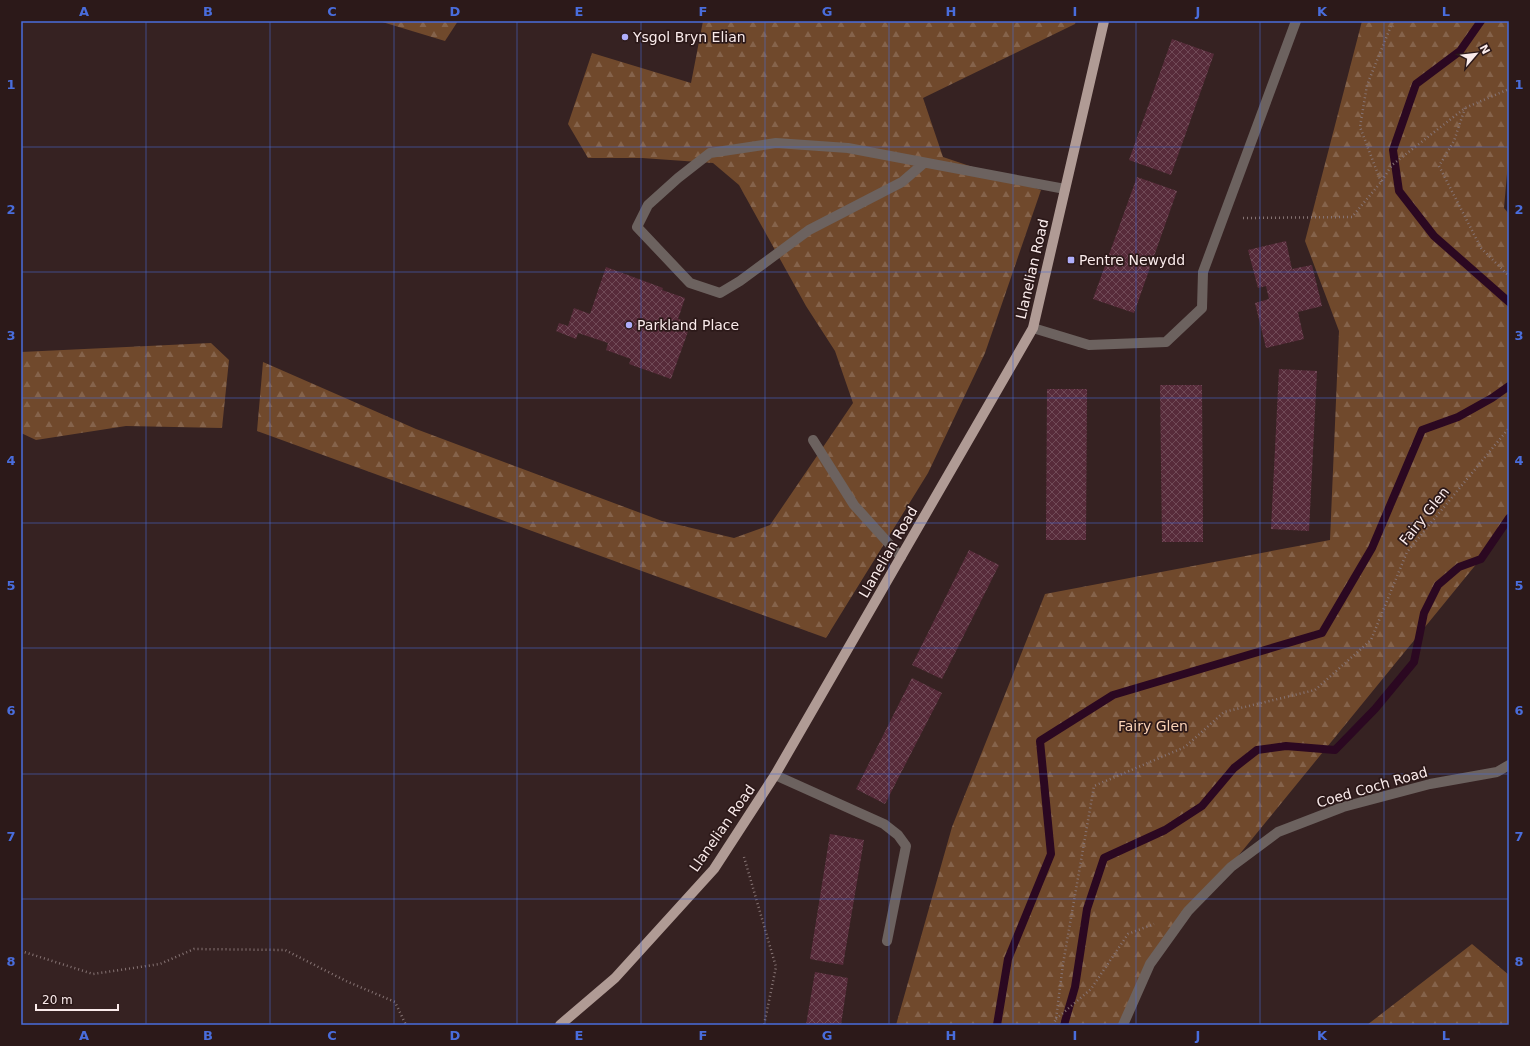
<svg xmlns="http://www.w3.org/2000/svg" width="1530" height="1046" font-family="'DejaVu Sans',sans-serif">
<style>
.forest{fill:url(#forest-firs)}
.lines{fill:none;stroke-linecap:round;stroke-linejoin:round}
.stream{stroke:#2b0821;stroke-width:8}
.building{fill:url(#building-cross-hatch)}
.path{stroke:#867474;stroke-width:2.5;stroke-dasharray:1 3;stroke-linecap:butt}
.minor{stroke:#6c625f;stroke-width:10}
.major{stroke:#b09b95;stroke-width:10}
.grid{fill:none;stroke:#496ddc;stroke-width:1;stroke-opacity:0.55}
.poi-dot{fill:#afaefa;stroke:#2c1919;stroke-width:1.5}
.labels{text-anchor:middle;dominant-baseline:central;stroke-width:3.5;stroke-linejoin:round;paint-order:stroke}
.poi-label{font-size:14px;fill:#faebeb;stroke:#2c1919;text-anchor:start}
.street-label{font-size:14px;fill:#faebeb;stroke:#2c1919}
.park-label{font-size:14px;fill:#fbd3b7;stroke:#2c1919}
.neatline{fill:none;stroke:#496ddc;stroke-width:1.5}
.grid-label{font-size:13px;text-anchor:middle;font-weight:bold;fill:#496ddc}
</style>
<defs>
<pattern id="forest-firs" width="22" height="20" patternUnits="userSpaceOnUse"><rect width="22" height="20" fill="#70492c"/><path d="M5 1l3.5 6h-7zM16 11l3.5 6h-7z" fill="#85634b"/></pattern>
<pattern id="building-cross-hatch" width="8" height="8" patternUnits="userSpaceOnUse"><rect width="8" height="8" fill="#572b3a"/><path d="M0 0l8 8M0 8l8-8" fill="none" stroke="#704a57"/></pattern>
</defs>
<rect width="100%" height="100%" fill="#362222"/>
<!-- forest -->
<path class="forest" d="M379 21H458L445 41Z
M703 21H1076L1075 24 923 98 943 157 1041 190 985 353 928 473 826 638 257 431 263 362 416 429 662 521 734 538 770 525 853 403 835 351 806 306 739 185 713 163 642 158H588L568 124 592 53 691 83Z
M1362 21H1509V151L1504 208 1509 214V524L1150 964 1123 1025H896L952 827 1045 594 1330 540 1339 331 1305 241Z
M211 343 229 360 222 428 126 426 36 440 21 433V352Z
M1472 944 1509 975V1025H1367Z"/>
<g class="lines">
<!-- stream -->
<path class="stream" d="M1481 21 1460 51 1416 84 1393 150 1399 191 1434 236 1509 302
M997 1025 1008 959 1051 854 1040 741 1113 695 1322 633 1372 548 1422 430 1458 417 1492 398 1509 386
M1064 1025 1075 987 1087 909 1104 858 1165 830 1202 806 1234 768 1257 750 1286 746 1335 750 1375 709 1414 662 1424 613 1438 585 1459 567 1481 559 1509 518"/>
</g>
<!-- building -->
<path class="building" d="M1172 39 1214 54 1171 175 1129 160Z
M1137 177 1177 191 1134 313 1093 299Z
M1286 241 1292 269 1312 265 1322 306 1298 312 1304 339 1266 348 1255 303 1269 299 1266 286 1258 288 1248 250Z
M606 267 663 288 662 290 685 298 678 319 691 323 671 379 629 364 631 359 606 350 608 343 578 333 576 339 556 331 559 323 568 326 574 308 590 314Z
M1279 369 1317 371 1309 531 1271 529Z
M1160 385H1202L1203 542H1162Z
M1047 389H1087L1086 540H1046Z
M969 550 999 565 942 679 912 665Z
M912 678 942 693 885 804 856 789Z
M830 834 864 840 843 965 810 959Z
M815 972 848 978 841 1025H806Z"/>
<g class="lines">
<!-- path -->
<path class="path" d="M1465 108 1454 141 1439 166 1481 248 1509 276
M1381 182 1360 127 1367 85 1393 21
M1243 218 1352 217 1381 182 1392 165 1465 108 1509 89
M744 857 776 967 764 1025
M21 951 93 974 160 964 194 949 285 950 346 981 395 1002 406 1025
M1056 1019 1091 989 1128 934 1154 924
M1053 1025 1056 1019 1063 964 1094 786 1185 747 1224 712 1315 690 1371 640 1407 552 1509 428"/>
<!-- minor -->
<path class="minor" d="M924 163 902 182 809 230 740 281 720 293 690 283 637 227 648 205 678 178 710 153 776 143 848 148 1065 189
M1033 328 1089 345 1166 342 1202 308 1203 272 1296 21
M813 440 854 505 901 557
M775 775 884 824 898 835 906 846 887 941
M1123 1025 1150 964 1188 911 1231 867 1278 832 1343 807 1430 784 1497 772 1509 765"/>
<!-- major -->
<path class="major" d="M560 1025 615 978 714 869 775 775 1033 328 1104 21"/>
</g>
<!-- grid -->
<path class="grid" d="M146 21V1025M270 21V1025M394 21V1025M517 21V1025M641 21V1025M765 21V1025M889 21V1025M1013 21V1025M1136 21V1025M1260 21V1025M1384 21V1025M21 147H1509M21 272H1509M21 398H1509M21 523H1509M21 648H1509M21 774H1509M21 899H1509"/>
<!-- markers -->
<g class="poi-dot">
<circle cx="625" cy="37" r="4"/>
<rect x="1067" y="256" width="8" height="8" rx="2"/>
<circle cx="629" cy="325" r="4"/>
</g>
<g class="labels">
<!-- poi labels -->
<g class="poi-label">
<text x="633" y="37">Ysgol Bryn Elian</text>
<text x="1079" y="260">Pentre Newydd</text>
<text x="637" y="325">Parkland Place</text>
</g>
<!-- street labels -->
<g class="street-label">
<text transform="translate(1032 269) rotate(-77)">Llanelian Road</text>
<text transform="translate(1424 516) rotate(-51)">Fairy Glen</text>
<text transform="translate(888 552) rotate(-60)">Llanelian Road</text>
<text transform="translate(1372 787) rotate(-16)">Coed Coch Road</text>
<text transform="translate(722 828) rotate(-55)">Llanelian Road</text>
</g>
<!-- park labels -->
<g class="park-label">
<text x="1153" y="726">Fairy Glen</text>
</g>
</g>
<!-- border -->
<rect width="1530" height="1046" fill="none" stroke="#2c1919" stroke-width="44"/>
<!-- north arrow -->
<g transform="translate(1476 54) rotate(62)" stroke="#2c1919" stroke-width="3" paint-order="stroke">
<path d="M0-3L7 15L0 10L-7 15Z" fill="#faebeb"/>
<text y="-6" font-size="11" font-weight="bold" text-anchor="middle" fill="#faebeb">N</text>
</g>
<!-- scale -->
<path d="M36 1004v6h82v-6" fill="none" stroke="#faebeb" stroke-width="2"/>
<text x="42" y="1004" font-size="12" fill="#faebeb" stroke="#2c1919" stroke-width="3" paint-order="stroke">20 m</text>
<rect x="22" y="22" width="1486" height="1002" class="neatline"/>
<g class="grid-label">
<text x="84" y="16">A</text>
<text x="208" y="16">B</text>
<text x="332" y="16">C</text>
<text x="455" y="16">D</text>
<text x="579" y="16">E</text>
<text x="703" y="16">F</text>
<text x="827" y="16">G</text>
<text x="951" y="16">H</text>
<text x="1075" y="16">I</text>
<text x="1198" y="16">J</text>
<text x="1322" y="16">K</text>
<text x="1446" y="16">L</text>
<text x="11" y="89">1</text>
<text x="1519" y="89">1</text>
<text x="11" y="214">2</text>
<text x="1519" y="214">2</text>
<text x="11" y="340">3</text>
<text x="1519" y="340">3</text>
<text x="11" y="465">4</text>
<text x="1519" y="465">4</text>
<text x="11" y="590">5</text>
<text x="1519" y="590">5</text>
<text x="11" y="715">6</text>
<text x="1519" y="715">6</text>
<text x="11" y="841">7</text>
<text x="1519" y="841">7</text>
<text x="11" y="966">8</text>
<text x="1519" y="966">8</text>
<text x="84" y="1040">A</text>
<text x="208" y="1040">B</text>
<text x="332" y="1040">C</text>
<text x="455" y="1040">D</text>
<text x="579" y="1040">E</text>
<text x="703" y="1040">F</text>
<text x="827" y="1040">G</text>
<text x="951" y="1040">H</text>
<text x="1075" y="1040">I</text>
<text x="1198" y="1040">J</text>
<text x="1322" y="1040">K</text>
<text x="1446" y="1040">L</text>
</g>
</svg>
